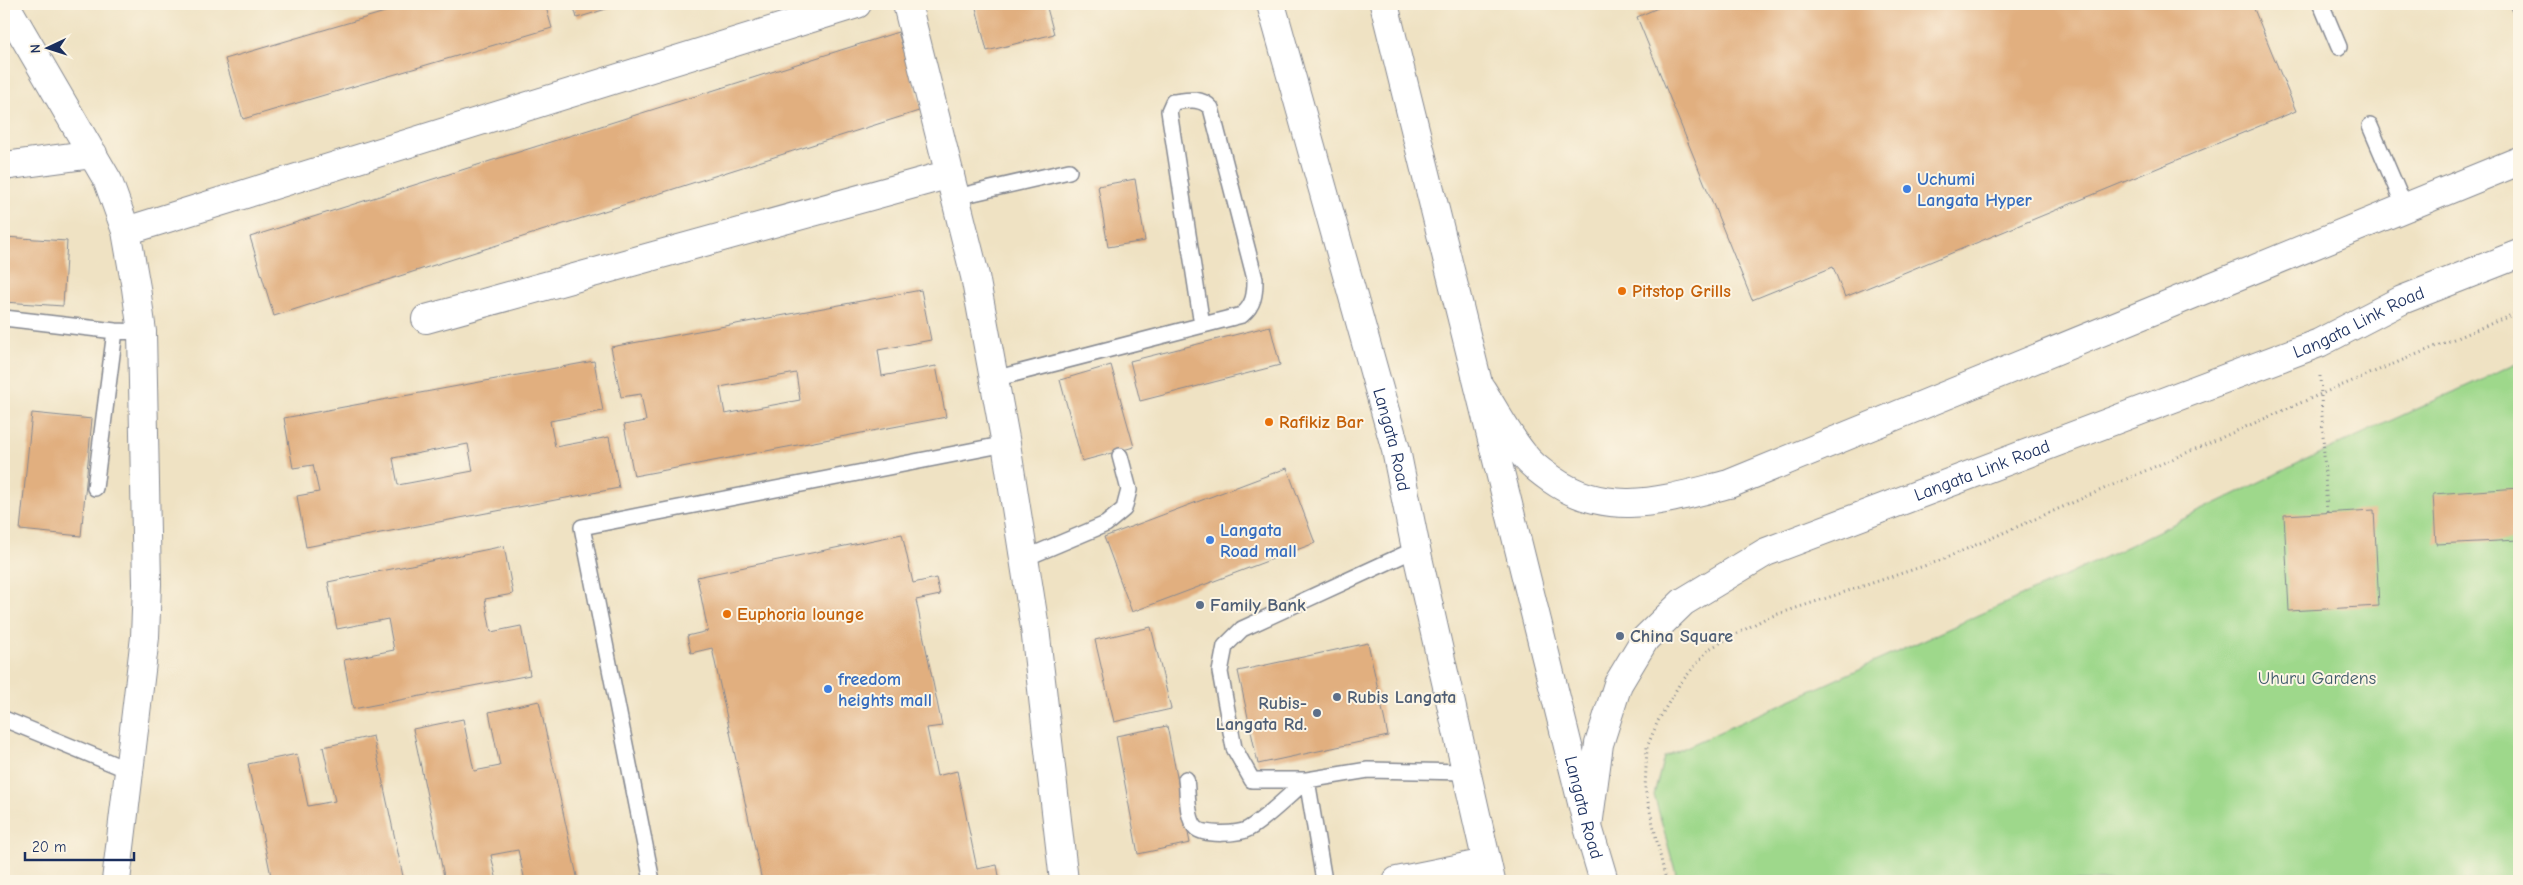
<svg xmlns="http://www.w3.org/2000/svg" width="2523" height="885" font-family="'Comic Neue',sans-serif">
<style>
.green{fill:#9ed88b;stroke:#5c8474}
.building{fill:#e1af7f;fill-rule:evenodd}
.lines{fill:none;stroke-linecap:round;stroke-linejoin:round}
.service-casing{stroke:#858890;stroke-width:18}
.minor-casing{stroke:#858890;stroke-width:30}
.tertiary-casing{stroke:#858890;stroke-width:30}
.secondary-casing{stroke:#858890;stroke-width:30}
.path{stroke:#858890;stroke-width:3;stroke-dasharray:1 4;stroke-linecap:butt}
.service{stroke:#fff;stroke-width:15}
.minor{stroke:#fff;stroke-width:28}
.tertiary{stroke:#fff;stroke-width:28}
.secondary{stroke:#fff;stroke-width:28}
.shop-dot{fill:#3f7fe0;stroke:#fcf5e5;stroke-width:2}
.food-dot{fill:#e8710a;stroke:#fcf5e5;stroke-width:2}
.service-dot{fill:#5c6f8a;stroke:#fcf5e5;stroke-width:2}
.labels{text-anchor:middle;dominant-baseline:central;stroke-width:4;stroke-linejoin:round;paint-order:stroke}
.shop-label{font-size:18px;font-weight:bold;fill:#366cbe;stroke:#fcf5e5;text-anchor:start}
.food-label{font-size:18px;font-weight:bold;fill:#c56008;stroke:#fcf5e5;text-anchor:start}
.street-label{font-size:18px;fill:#1b2f5e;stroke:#fcf5e5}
.service-label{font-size:18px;font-weight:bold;fill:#4e5e75;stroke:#fcf5e5;text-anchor:start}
.park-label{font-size:18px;fill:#3c5969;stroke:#fcf5e5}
</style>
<rect width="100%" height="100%" fill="#fcf5e5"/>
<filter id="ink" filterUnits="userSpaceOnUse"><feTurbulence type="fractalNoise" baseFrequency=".02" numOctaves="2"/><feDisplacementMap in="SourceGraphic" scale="10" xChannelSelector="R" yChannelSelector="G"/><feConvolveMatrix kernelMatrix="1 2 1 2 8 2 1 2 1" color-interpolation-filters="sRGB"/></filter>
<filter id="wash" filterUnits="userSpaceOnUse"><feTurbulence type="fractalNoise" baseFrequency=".0096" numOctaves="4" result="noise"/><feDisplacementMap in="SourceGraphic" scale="20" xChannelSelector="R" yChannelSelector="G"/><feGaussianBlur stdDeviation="1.12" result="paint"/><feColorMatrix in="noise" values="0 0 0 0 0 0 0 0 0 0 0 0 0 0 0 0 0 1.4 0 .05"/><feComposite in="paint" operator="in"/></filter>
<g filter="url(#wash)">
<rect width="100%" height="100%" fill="#efe2c3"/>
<!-- green -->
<path class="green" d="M2519 362V881H1678L1654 795 1664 757 2070 574 2309 458Z"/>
<g id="blocks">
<!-- building -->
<path class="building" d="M412 4H545L552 28 243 119 225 59Z
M573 4H622L577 18Z
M975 4H1046L1054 34 987 51Z
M1667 4H2252L2296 111 1845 297 1833 267 1752 300 1637 17Z
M898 32 922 110 274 316 250 237Z
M1135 179 1145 241 1108 247 1098 186Z
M4 237 67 241 63 306 4 302Z
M921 290 931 340 878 350 882 376 936 366 946 417 634 476 624 425 646 421 641 394 621 397 611 347ZM796 373 800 400 725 414 720 387Z
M1270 326 1280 365 1140 401 1130 361Z
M594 361 603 411 550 421 555 447 609 437 619 488 306 547 297 496 319 492 313 465 293 468 284 418ZM468 444 473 471 398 485 393 458Z
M1111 365 1134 447 1082 461 1060 380Z
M32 413 92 419 81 536 20 530Z
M1287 468 1315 543 1132 612 1104 537Z
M2519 488V540L2436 544 2433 494Z
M2374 510 2379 606 2289 611 2284 515Z
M902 534 913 583 936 578 940 595 916 600 942 726 927 728 937 776 957 771 977 869 997 865 1000 881H762L712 648 691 653 687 636 708 631 697 577Z
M504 546 513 594 485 599 491 632 521 626 530 675 353 709 344 660 394 650 388 619 337 629 328 582Z
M1151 627 1171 709 1114 722 1095 640Z
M1368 643 1388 736 1258 764 1238 671Z
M539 701 578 881H525L518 850 491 855 497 881H445L413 729 463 719 474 771 500 766 489 712Z
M1167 726 1190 843 1138 854 1116 736Z
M373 736 404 881H272L248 764 297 754 308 806 335 801 323 747Z"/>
</g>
</g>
<g filter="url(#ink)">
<use href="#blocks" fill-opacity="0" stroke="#858890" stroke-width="1"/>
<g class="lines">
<!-- service casing -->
<g class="service-casing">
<path id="service" d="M2321 4 2339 47
M2518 4 2519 7
M2370 126 2405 208
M956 197 1069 171
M4 318 115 331 142 332
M994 379 1242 315C1254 305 1255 294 1255 279L1211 108C1200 97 1189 100 1173 102L1169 111 1202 325
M95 488 115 331
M1416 549 1242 629 1225 646 1220 672 1234 748 1252 780H1307L1368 770 1465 772
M1023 559 1106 524 1124 509 1129 490 1120 456
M4 719 128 770
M1186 779C1188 792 1186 818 1196 828 1204 836 1239 834 1248 829 1267 818 1290 794 1307 780
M1307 780 1324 881
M652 881 582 527 1006 444"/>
</g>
<!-- minor casing -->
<g class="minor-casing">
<path id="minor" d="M5 4 108 181 126 231 136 288 142 332 147 584 145 637 116 881
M907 4 975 276 1006 444 1035 628 1064 881
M4 166 93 154
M126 231 857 4
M426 319 950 174
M1397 881 1486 863"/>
</g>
<!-- tertiary casing -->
<g class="tertiary-casing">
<g id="tertiary">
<path d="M1482 390C1495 411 1507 434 1523 454 1530 464 1541 472 1551 479 1609 520 1667 499 1729 484L2519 161"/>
<path id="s1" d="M1588 826 1599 744 1618 684 1645 639 1683 602 1766 552 2319 343 2402 300 2519 254"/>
</g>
</g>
<!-- secondary casing -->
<g class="secondary-casing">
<g id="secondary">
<path id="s2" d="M1271 4 1396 450 1416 549 1491 881"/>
<path id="s3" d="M1384 4 1588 827 1604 881"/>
</g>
</g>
<!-- path -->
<path class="path" d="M2320 376 2327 513
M1666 881 1645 789 1647 747 1658 721 1679 685 1709 649 1766 618 1939 561 2321 394 2519 312"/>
<!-- service -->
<use href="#service" class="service"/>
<!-- minor -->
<use href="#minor" class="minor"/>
<!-- tertiary -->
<use href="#tertiary" class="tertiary"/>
<!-- secondary -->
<use href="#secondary" class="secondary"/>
</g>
</g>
<!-- markers -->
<g class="shop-dot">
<circle cx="1907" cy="189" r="5"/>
<circle cx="1210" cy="540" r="5"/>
<circle cx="828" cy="689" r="5"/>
</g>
<g class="food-dot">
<circle cx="1622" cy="291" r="5"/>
<circle cx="1269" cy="422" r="5"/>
<circle cx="727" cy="614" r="5"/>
</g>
<g class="service-dot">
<circle cx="1200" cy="605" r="5"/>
<circle cx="1620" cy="636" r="5"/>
<circle cx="1337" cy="697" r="5"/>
<circle cx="1317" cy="713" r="5"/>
</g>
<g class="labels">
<!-- shop labels -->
<g class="shop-label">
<text x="1917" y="179">Uchumi<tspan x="1917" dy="21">Langata Hyper</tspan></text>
<text x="1220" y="530">Langata<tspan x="1220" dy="21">Road mall</tspan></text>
<text x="838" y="679">freedom<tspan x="838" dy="21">heights mall</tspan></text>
</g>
<!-- food labels -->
<g class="food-label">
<text x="1632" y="291">Pitstop Grills</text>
<text x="1279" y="422">Rafikiz Bar</text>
<text x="737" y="614">Euphoria lounge</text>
</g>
<!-- street labels -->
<g class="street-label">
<text stroke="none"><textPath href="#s1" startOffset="984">Langata Link Road</textPath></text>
<text stroke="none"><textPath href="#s2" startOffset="452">Langata Road</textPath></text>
<text stroke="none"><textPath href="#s1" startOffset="579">Langata Link Road</textPath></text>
<text stroke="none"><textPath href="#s3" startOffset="828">Langata Road</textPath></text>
</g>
<!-- service labels -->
<g class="service-label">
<text x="1210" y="605">Family Bank</text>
<text x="1630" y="636">China Square</text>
<text x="1347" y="697">Rubis Langata</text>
<text x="1307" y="703" text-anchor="end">Rubis-<tspan x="1307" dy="21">Langata Rd.</tspan></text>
</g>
<!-- park labels -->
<g class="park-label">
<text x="2317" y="678">Uhuru Gardens</text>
</g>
</g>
<!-- margin -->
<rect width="2523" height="885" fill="none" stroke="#fcf5e5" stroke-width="20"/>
<!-- north arrow -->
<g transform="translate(48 48) rotate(266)" stroke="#fcf5e5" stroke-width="4" paint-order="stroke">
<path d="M0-4L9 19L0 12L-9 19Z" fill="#1b2f5e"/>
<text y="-8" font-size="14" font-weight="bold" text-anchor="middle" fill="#1b2f5e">N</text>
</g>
<!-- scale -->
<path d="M25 852v8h109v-8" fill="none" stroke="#1b2f5e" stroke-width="2.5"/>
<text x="32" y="852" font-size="15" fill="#1b2f5e" stroke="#fcf5e5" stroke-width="4" paint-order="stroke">20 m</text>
</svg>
